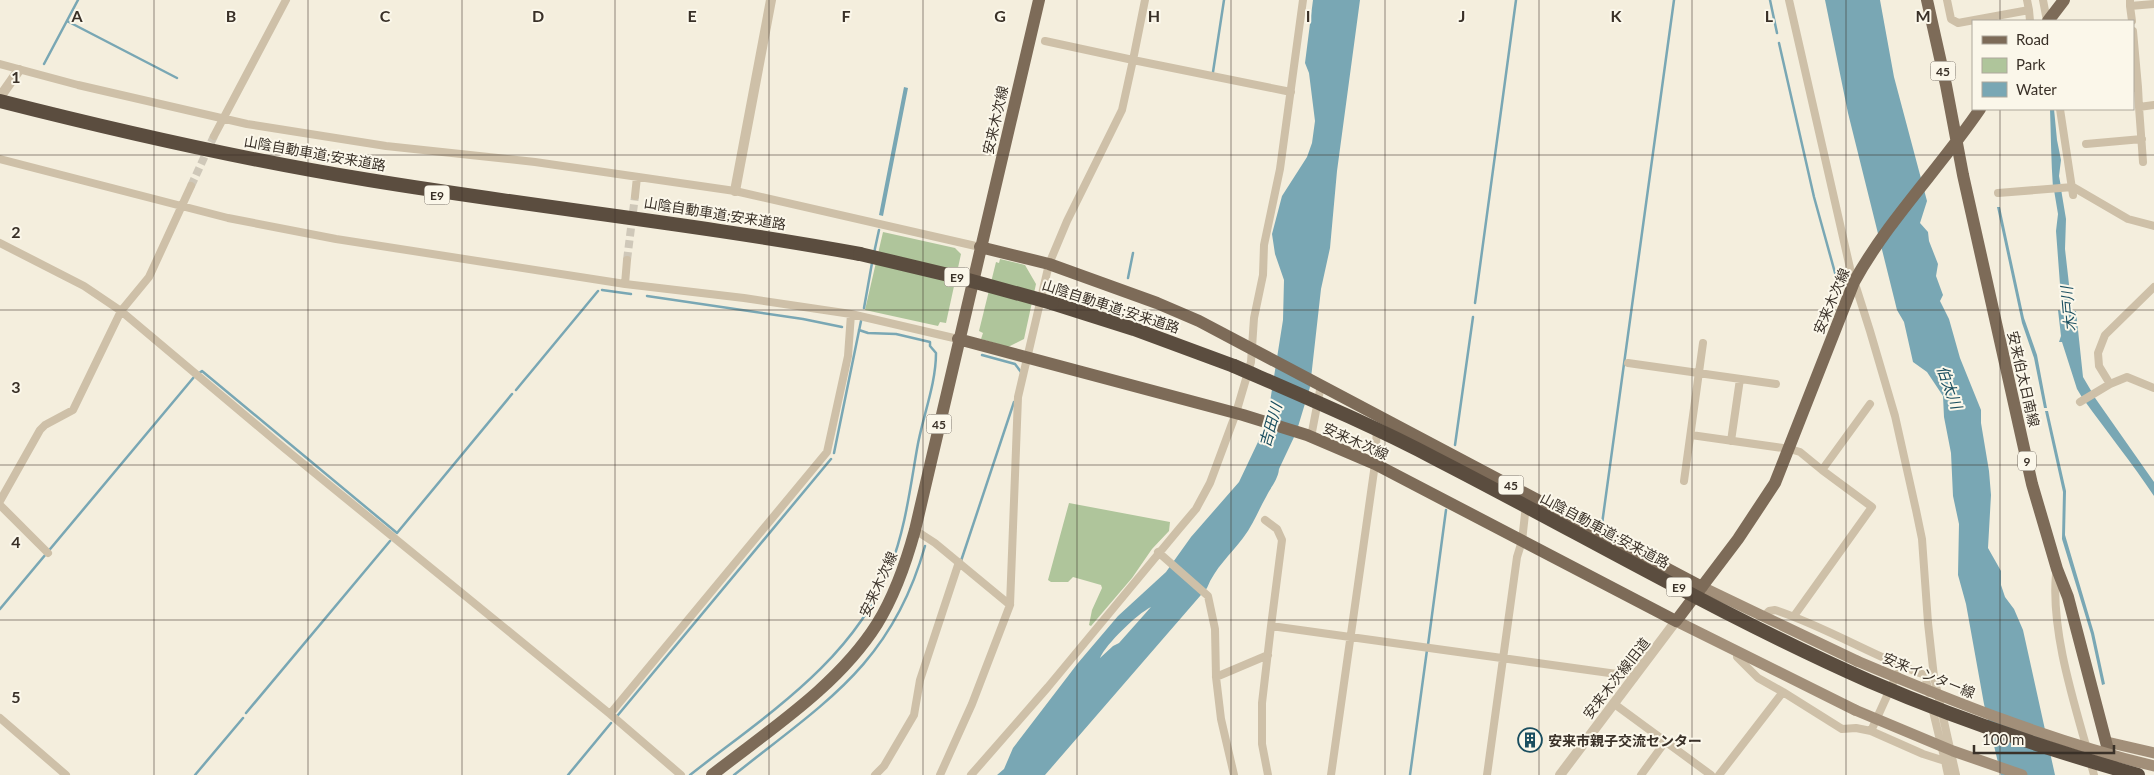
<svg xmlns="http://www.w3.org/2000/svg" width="2154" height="775" font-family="Lato,'Noto Sans JP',sans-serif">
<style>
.green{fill:#afc59b}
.water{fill:#79a7b4;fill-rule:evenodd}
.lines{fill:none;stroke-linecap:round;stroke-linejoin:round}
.stream{stroke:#79a7b4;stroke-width:2.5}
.minor-tunnel{stroke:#cfc8b9;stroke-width:8;stroke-dasharray:8 4;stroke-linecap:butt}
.minor{stroke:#cec0a8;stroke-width:8}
.tertiary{stroke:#cec0a8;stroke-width:10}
.secondary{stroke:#a28f79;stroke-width:11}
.primary{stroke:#7d6b58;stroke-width:12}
.motorway{stroke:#5b4d3f;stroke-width:14}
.secondary-bridge{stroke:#a28f79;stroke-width:11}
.motorway-bridge{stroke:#5b4d3f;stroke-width:14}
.grid{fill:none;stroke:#3a3128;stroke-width:1;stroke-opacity:0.55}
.labels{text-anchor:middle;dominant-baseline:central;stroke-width:4;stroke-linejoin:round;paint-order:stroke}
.shield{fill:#fbf7ea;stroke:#746c62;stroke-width:1}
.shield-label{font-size:12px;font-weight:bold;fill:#3a3128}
.street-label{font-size:14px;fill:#3a3128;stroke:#fbf7ea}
.poi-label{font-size:14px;font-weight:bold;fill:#3a3128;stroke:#fbf7ea;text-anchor:start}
.water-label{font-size:15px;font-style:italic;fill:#1a4e5f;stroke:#fbf7ea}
.grid-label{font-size:16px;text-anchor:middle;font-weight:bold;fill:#3a3128;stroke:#fbf7ea;stroke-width:4;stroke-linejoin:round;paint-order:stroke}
</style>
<rect width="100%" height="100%" fill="#f4eedd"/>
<!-- green -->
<path class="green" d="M883 232 955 248 961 254 946 323 940 322 938 326 865 310Z
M1000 259 1025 265 1036 284 1024 339 1008 347 981 339 983 333 979 331 996 262 999 263Z
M1069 503 1170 522 1169 531 1152 549 1132 578 1091 626 1089 625 1092 610 1102 588 1101 585 1073 577 1068 582H1051L1048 580Z"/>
<!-- water -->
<path class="water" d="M1313 0H1360L1337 171 1330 248 1321 289 1310 387 1297 430 1267 421 1283 320 1284 280 1275 254 1272 234 1282 196 1307 157 1312 143 1315 121 1309 73 1305 63Z
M1825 0H1880L1894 77 1927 201 1920 223 1928 232 1929 241 1938 264 1936 276 1943 295 1940 301 1949 319 1960 358 1981 410V423L1989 471 1991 495 1988 548 2001 571V585L2005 597 2014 609 2023 630 2055 775H2001L1984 704 1966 604 1958 575 1959 524 1953 496 1951 453 1944 417 1943 396 1927 372 1913 362 1904 322 1897 310 1848 113Z
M904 87 908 88 883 216 879 215Z
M2050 109H2054L2057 140 2061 160 2059 176 2061 187 2053 188C2051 161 2051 136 2050 109Z
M2061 189 2066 219 2065 249 2072 311H2076L2083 377 2093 394 2083 399 2077 389 2062 342H2059L2061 336 2058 310 2062 311 2056 231 2058 214 2054 190Z
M1997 207H2000L2024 318 2037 355 2047 408H2044L2034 358 2022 323Z
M2093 395 2154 482V496C2132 463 2107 432 2084 400Z
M2045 411H2048L2066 491 2065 535 2094 633 2105 684 2102 685 2091 634 2062 539 2063 492Z
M1266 425 1295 435 1279 469C1278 480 1270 488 1266 497 1258 511 1253 525 1243 538 1230 555 1215 568 1207 588L1045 775H997L1004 769 1013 748 1078 663 1118 616 1166 572 1191 537 1239 482ZM1151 607 1119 643 1113 646 1100 658C1106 644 1137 614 1151 607Z"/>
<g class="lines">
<!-- stream -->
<path class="stream" d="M1770 0 1777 33
M67 21 177 78
M1779 43 1814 197 1837 280
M44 64 78 0
M1213 72 1224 0
M874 253 879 230
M1128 278 1133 253
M602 290 631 294
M647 296 803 319 842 327
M1475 303 1516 0
M864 308 872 263
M982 355 1015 364 1021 372
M516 390 598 291
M1455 445 1473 317
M834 453 861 321
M1602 524 1674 0
M397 533 512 394
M961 561 1014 402
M0 609 194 377 202 371 397 533
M1428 645 1446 510
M246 713 390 541
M618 715 831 459
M195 775 243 718
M568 775 611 723
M690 775C766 715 852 662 890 568 905 530 910 489 917 449 922 418 936 385 936 353L930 346V342L896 334 868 333 859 330
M734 775C824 703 892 664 925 546
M1410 775 1427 650"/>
<!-- minor-tunnel -->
<path class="minor-tunnel" d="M191 186 214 136
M627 260 635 196"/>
<!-- minor -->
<path class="minor" d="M1789 0 1850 268 1870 331 1895 416 1916 510 1922 539 1928 623 1934 677 1956 775
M1947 0 1951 19 1958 23 2029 10 2030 21
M2027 0 2029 10
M2043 0 2047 21
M2130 0V6L2154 4
M2130 6 2132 21
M2133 31 2138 87
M1045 41 1133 60 1145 0
M0 64 78 85 247 124 386 146 535 162 735 191 980 247
M2134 88 2138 87 2139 107
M2060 109 2073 195
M214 136 286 0
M2086 144 2142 139
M0 159 228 218 336 239 625 284 744 298 851 314 958 339
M2143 162 2139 107 2154 105
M1998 193 2073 187 2128 219 2154 226
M635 196 637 177
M0 243 84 286 121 311 284 448 610 714 681 775
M625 284 627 260
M1628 363 1776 384
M2110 384 2127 377 2154 388
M2080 402 2110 384 2099 366 2098 353 2105 335 2154 287
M1691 435 1790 449 1800 452 1822 470
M1311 437 1321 385
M1731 441 1740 379
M1684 481 1703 343
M0 501 40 430 45 425 73 410 121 311 149 277 191 186
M0 505 48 553
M1265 520 1277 529 1282 540 1271 626
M915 530 935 543 1010 605
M1158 552 1208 596 1215 629 1216 677 1221 719 1234 775
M2056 574C2051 629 2072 696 2087 749
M1794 616 1872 507 1822 470 1870 404
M1763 617 1769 611 1775 610C1827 627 1874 657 1925 675L1929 693
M1216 677 1268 655
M1783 692 1842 729 1856 728 1871 731 1923 754 1945 761 1948 775
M1613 703 1711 775
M1932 707 1945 761
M610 714 827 452 848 356 851 314
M0 718 66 775
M1871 731 1897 674
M2090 760 2094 775
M875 775 884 766 914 715 920 680 959 562
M940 775 972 704 1010 605 1018 397 1049 264 1067 221 1122 110 1133 60 1291 92
M971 775 1048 687 1179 529 1196 509 1210 483 1236 413 1251 362 1254 318 1263 275 1264 245 1280 169 1303 0
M1268 775 1262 744V703L1271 626 1624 675 1634 678
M1331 775 1375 464 1377 428
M1487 775 1517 557 1522 541 1526 505
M1641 775 1665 742
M1719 775 1783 692 1758 678 1737 657V651"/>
<!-- tertiary -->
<path class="tertiary" d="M0 97 19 70
M735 191 771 0
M1560 775 1676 621"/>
<!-- secondary -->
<path class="secondary" d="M1702 587 1857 661
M1676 621 1855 710
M2107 742 2154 753"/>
<!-- primary -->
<path class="primary" d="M1927 0 1946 85 1963 175 2032 484 2057 569 2068 597 2112 765
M2048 21 2064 0
M980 247 1049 264 1157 303 1199 321 1702 587
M958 339 1243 415 1307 435 1375 464 1676 621 1738 539 1775 483 1854 282C1888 220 1940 168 1980 109
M712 775C769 730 838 686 877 624 895 595 906 563 915 530L1039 0"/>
<!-- motorway -->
<path class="motorway" d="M0 101C122 132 245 160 369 180 533 207 697 224 860 254
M1052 303 1134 329 1234 366"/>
<!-- secondary-bridge -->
<path class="secondary-bridge" d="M1857 661C1954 702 2051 741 2154 766
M1855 710 1953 751 2022 775"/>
<!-- motorway-bridge -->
<path class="motorway-bridge" d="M860 254 961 278 1052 303
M1234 366C1303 396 1372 425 1438 460 1582 534 1722 616 1869 681 1957 719 2046 749 2138 775"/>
</g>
<!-- grid -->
<path class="grid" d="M154 0V775M308 0V775M462 0V775M615 0V775M769 0V775M923 0V775M1077 0V775M1231 0V775M1385 0V775M1539 0V775M1692 0V775M1846 0V775M2000 0V21M2000 109V775M0 155H2154M0 310H2154M0 465H2154M0 620H2154"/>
<!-- icons -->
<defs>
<g id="building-ring" transform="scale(1.25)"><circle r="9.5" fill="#fbf7ea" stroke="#1a4e5f" stroke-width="1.5"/><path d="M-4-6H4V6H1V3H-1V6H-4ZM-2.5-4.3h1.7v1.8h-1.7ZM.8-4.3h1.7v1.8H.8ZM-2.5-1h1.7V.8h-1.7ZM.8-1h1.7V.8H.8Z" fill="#1a4e5f"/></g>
</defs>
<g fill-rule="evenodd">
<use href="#building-ring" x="1530" y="740"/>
</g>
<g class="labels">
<!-- shield labels -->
<g class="shield">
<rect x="1930.5" y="61.5" width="25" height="19" rx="4"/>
<rect x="424.5" y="185.5" width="25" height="19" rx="4"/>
<rect x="944.5" y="267.5" width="25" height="19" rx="4"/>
<rect x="926.5" y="414.5" width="25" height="19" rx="4"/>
<rect x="2018" y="451.5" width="18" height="19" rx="4"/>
<rect x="1498.5" y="475.5" width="25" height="19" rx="4"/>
<rect x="1666.5" y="577.5" width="25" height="19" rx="4"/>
</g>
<g class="shield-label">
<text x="1943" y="71">45</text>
<text x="437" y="195">E9</text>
<text x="957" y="277">E9</text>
<text x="939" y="424">45</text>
<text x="2027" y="461">9</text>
<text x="1511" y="485">45</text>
<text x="1679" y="587">E9</text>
</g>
<!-- street labels -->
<g class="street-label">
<text transform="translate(995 120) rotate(-77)">安来木次線</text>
<text transform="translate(315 153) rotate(10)">山陰自動車道;安来道路</text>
<text transform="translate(715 213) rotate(9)">山陰自動車道;安来道路</text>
<text transform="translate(1831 301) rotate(-67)">安来木次線</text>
<text transform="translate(1111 306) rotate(18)">山陰自動車道;安来道路</text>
<text transform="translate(2024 379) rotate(77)">安来伯太日南線</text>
<text transform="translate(1356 441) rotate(24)">安来木次線</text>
<text transform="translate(1605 530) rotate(28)">山陰自動車道;安来道路</text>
<text transform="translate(878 584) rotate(-65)">安来木次線</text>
<text transform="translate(1929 675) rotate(22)">安来インター線</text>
<text transform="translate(1616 678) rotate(-52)">安来木次線旧道</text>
</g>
<!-- poi labels -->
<g class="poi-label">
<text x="1548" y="740">安来市親子交流センター</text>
</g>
<!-- water labels -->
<g class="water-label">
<text transform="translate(2068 309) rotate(-95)">木戸川</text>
<text transform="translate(1950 387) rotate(70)">伯太川</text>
<text transform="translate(1270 425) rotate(-74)">吉田川</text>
</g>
</g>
<g class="grid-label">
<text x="77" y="22">A</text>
<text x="231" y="22">B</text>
<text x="385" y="22">C</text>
<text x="538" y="22">D</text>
<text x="692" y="22">E</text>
<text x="846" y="22">F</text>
<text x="1000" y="22">G</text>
<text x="1154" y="22">H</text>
<text x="1308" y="22">I</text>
<text x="1462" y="22">J</text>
<text x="1616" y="22">K</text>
<text x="1769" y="22">L</text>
<text x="1923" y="22">M</text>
<text x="16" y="83">1</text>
<text x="16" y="238">2</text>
<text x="16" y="393">3</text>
<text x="16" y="548">4</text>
<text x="16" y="703">5</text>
</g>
<!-- legend -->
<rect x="1972" y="20" width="162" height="90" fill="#fbf7ea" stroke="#aea89c"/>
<rect x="1982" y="36" width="25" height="8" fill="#7d6b58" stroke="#aea89c"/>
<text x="2016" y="45" font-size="15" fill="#3a3128">Road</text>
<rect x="1982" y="58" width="25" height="15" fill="#afc59b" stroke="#aea89c"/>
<text x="2016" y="70" font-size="15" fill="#3a3128">Park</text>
<rect x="1982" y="82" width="25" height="15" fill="#79a7b4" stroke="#aea89c"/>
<text x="2016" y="95" font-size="15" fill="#3a3128">Water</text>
<!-- scale -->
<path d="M1974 745v8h140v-8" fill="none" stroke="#3a3128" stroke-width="2.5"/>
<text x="1982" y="745" font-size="15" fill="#3a3128" stroke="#fbf7ea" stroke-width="4" paint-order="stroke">100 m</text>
</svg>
